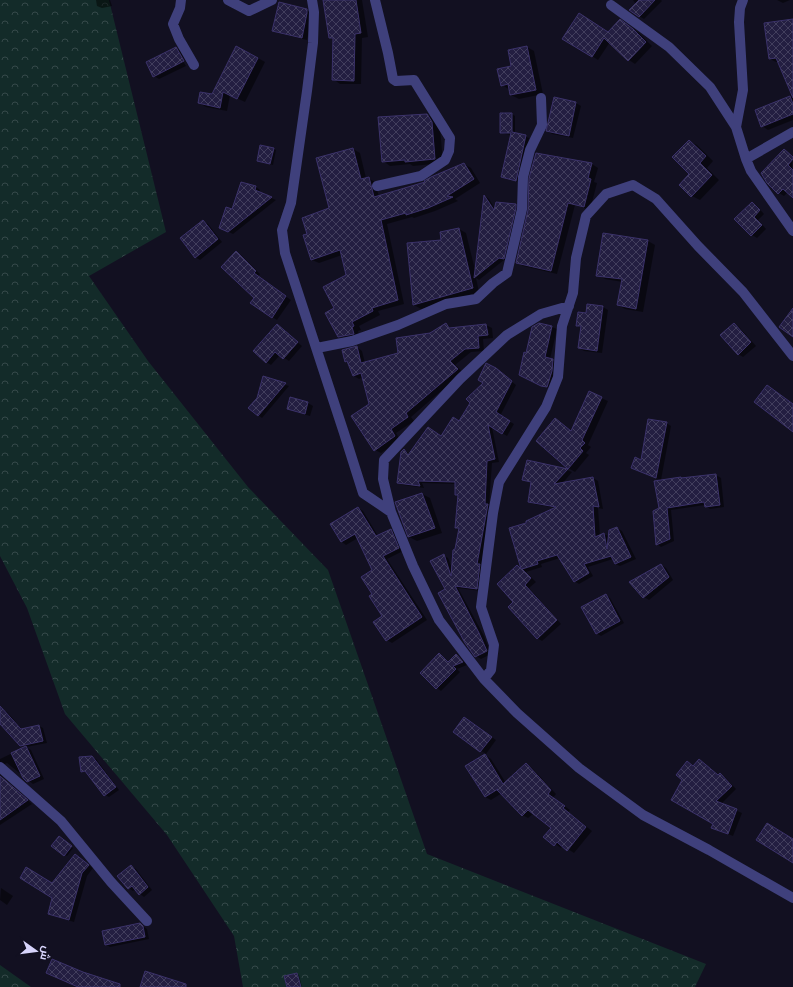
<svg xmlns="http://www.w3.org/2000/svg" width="793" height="987" font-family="'Golos Text',Cairo,sans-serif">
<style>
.forest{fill:url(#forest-crowns)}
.shadow{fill:#0007}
.building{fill:url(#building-cross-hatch);stroke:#3b326a}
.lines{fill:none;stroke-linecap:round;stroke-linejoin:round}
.minor{stroke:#3f407c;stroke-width:10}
</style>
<defs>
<pattern id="forest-crowns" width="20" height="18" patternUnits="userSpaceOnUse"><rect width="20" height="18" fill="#132b29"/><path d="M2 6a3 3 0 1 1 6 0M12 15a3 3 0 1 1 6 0" fill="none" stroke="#354949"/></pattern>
<pattern id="building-cross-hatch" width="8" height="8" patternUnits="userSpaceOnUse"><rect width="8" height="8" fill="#231e41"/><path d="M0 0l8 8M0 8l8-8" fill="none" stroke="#423e5d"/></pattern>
</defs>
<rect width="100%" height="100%" fill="#121021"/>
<!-- forest -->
<path class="forest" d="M0 0H109L166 232 89 276 148 361 248 487 328 570 427 854 706 964 695 987H243L234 936 167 835 65 714 27 608 0 556Z
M0 965 31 987H0Z"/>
<!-- shadow -->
<path class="shadow" d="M96 0H110L112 6 102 8 97 6Z
M324 0H362L368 37 362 38 361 84H340L333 79 334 40 330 38Z
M633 0H661L662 1 644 19 639 16 636 4Z
M777 0H790L783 3Z
M307 10 312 13V16L307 40 278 33 273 30Z
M793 20V120L768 130 762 126 756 110 793 96 779 62H776L770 59Z
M626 24 640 34 652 46 635 64 629 60 610 42 598 60 564 38 608 33Z
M527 47 534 51 543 94 519 99 511 95 510 90 502 85 512 67Z
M176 48 181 51 189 64 188 65 179 51H177L186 66 159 79 154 76Z
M258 58 265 62 245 102 230 95 227 111 206 107 199 103 212 95Z
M554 98 576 103 581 106 573 138 552 134 547 131Z
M512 114 515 116V133L529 138 520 182 502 177 512 135 505 134 501 132Z
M427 115 435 119 440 127 443 163 413 166 410 164 390 166 383 161Z
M689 141 697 145 713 161 707 168 719 180 700 200 692 196 681 185 691 174Z
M274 149 276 150 273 165 258 161Z
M353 149 360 153 366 178H368L375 182 379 197 426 183 464 164 471 168 480 183 455 199 458 201 435 211 414 218 412 217 387 224 404 304 378 311 380 315 359 326 361 330 358 331 360 337 346 340 339 336 336 308 347 275 342 255 319 263 312 260 309 234 330 209Z
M784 150 793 156 792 168 793 169V197L788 192 784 196 779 193Z
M537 155 592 164 598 168 594 182 597 183 590 210 575 205 557 274 523 266 517 262 529 210Z
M256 187 260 190 259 193 276 200 233 234 220 228 232 210Z
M485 196 489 199 495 209 515 205 520 208 508 261 504 260 479 280 476 278 479 292 421 309 414 305 443 240 441 233 459 229 466 233 476 274Z
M752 203 757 206 764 214 758 220 766 229 757 238 752 235 736 219Z
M203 221 208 224 222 242 200 260 195 257Z
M648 241 655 245 643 312 625 309 618 305 623 282 605 279 598 275Z
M236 253 241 255 260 274 258 277 291 300 277 320 272 317 255 298Z
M603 307 608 310 602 353 584 351 579 348 581 328 577 325 587 314Z
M734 324 739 327 756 346 743 357 738 354Z
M277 325 302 346 289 361 280 355 271 365 266 362Z
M486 325 492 328 493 338 483 339 484 351 471 352 455 365 463 372 411 417 414 421 396 433 400 440 381 453 375 450 371 404 363 377 359 379 354 376 349 363 346 361 357 347 362 351 365 363 400 353 430 334 447 326 452 328Z
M552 327 557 329 550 359 557 363 552 389 525 378 527 354Z
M496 369 516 385 500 416 514 424 507 436 492 427 499 462 492 463 489 506 492 508 481 566 484 568 481 591 458 588 484 636 491 654 481 659 476 656 446 589 443 555 448 558 453 571 460 529 456 527 459 496 456 494V484L422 483 424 488 403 485 398 483 404 450 410 454 442 437 459 422 485 383Z
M264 378 289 386 262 418 258 415Z
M291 398 308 403 313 406 310 416 293 411 288 409Z
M601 398 608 401 588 445 591 447 586 453 589 455 575 472 568 468 555 419 572 431Z
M666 423 671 426 661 480 632 468 642 461Z
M567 470 572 472 562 484 593 478 598 481 603 509 598 508 600 536 604 534 610 537V531L617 528 622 531 636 559 620 566 615 564 613 559 588 567 593 576 579 584 574 581 560 558 541 564 542 567 526 572 536 582 529 588 561 624 542 641 537 638 514 602 517 566 522 569 528 523 556 508 534 504 529 502 532 483 523 480Z
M716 475 721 478 724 507 710 509 705 505 671 510 674 541 661 547 657 544 660 509 681 478 683 479Z
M422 494 430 498 442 533 417 541 409 537 397 502Z
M358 508 363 511 378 536 391 530 396 533 403 551 387 559 427 620 392 643 387 640 375 622 383 616 374 594 373 570 358 538 346 545 342 542Z
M661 565 666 568 673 580 649 600 644 597 630 582Z
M606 595 610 598 624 623 601 636 596 633Z
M439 654 449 662 457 655 461 658 467 665 457 669 460 672 441 691 437 688Z
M3 710 7 712 22 729 39 726 43 728 47 743 26 747 31 750 44 779 33 784 7 763 0 766V759L25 747 21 745 0 722V712Z
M465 718 496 740 486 754 454 732Z
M485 755 491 759 506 783 526 764 532 768 556 794 553 798 570 810 568 812 592 831 574 853 563 846 561 848 545 837 553 827 534 813 528 818 522 815 502 793 491 800 485 797Z
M91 757 96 759 119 790 109 797 105 795 88 773 82 771Z
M699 760 719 775 725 777 736 789 721 804 742 813 733 836 718 830 714 823 693 767Z
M0 775 32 804 0 825Z
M61 838 73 848 67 856 53 845Z
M75 855 93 868 87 876 74 922 54 916 49 914 53 898V884Z
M131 866 136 869 152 890 144 897 140 894 135 889 133 891 128 888Z
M1 888 13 896 7 905 0 900Z
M140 924 147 929 149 939 110 947 105 944Z
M297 974 299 975 302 987H288Z"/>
<!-- building -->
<path class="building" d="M323 0H356L361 33 355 34 354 81 332 80 333 38H329Z
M639 0H655L639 17 629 10Z
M279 2 307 9V13L302 38 272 31Z
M579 13 608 32 620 19 633 29 646 42 628 61 604 38 592 57 562 39Z
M793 19V98L776 58 769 59 764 23Z
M236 46 258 58 237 99 223 92 220 108 198 103 200 92 212 94Z
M527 46 536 90 510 95 508 84 501 86 497 69 511 66 508 50Z
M176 47 184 61 153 77 146 62Z
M790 96 793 104V114L761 127 755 110Z
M554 97 576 102 569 136 546 131Z
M500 113H512V132L526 135 516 181 501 177 511 133H500Z
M427 114 432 122 435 159 405 162V160L382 162 378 117Z
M689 140 706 156 700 163 712 175 691 197 679 185 689 174 672 157Z
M260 145 274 148 270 164 257 161Z
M353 148 361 179 369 177 374 197 425 182 424 181 431 177 464 163 474 179 447 196 453 197 428 208 406 215V213L381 220 398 300 372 308 373 311 352 322 354 326 352 327 354 334 338 337 325 313 334 308 323 287 346 275 340 250 311 260 303 235 307 234 302 218 329 208 316 158Z
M784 149 793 157V159L788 165 793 170V198L783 189 778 194 767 183 761 173Z
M536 153 592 163 588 178 591 179 584 207 568 203 551 271 516 263 528 210 529 178Z
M241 182 256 186 255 190 272 197 228 232 219 228 226 207 232 209Z
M484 195 494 210 496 202 516 204V208L504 259 499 258 474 278Z
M752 202 760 210 754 217 762 225 751 236 734 219Z
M203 220 218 239 195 258 180 238Z
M459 228 473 288 413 305 407 243 441 240 440 232Z
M603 233 648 240 636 309 617 305 622 279 596 276Z
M236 251 256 271 254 273 286 296 272 318 250 303 254 298 221 267Z
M587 304 603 306 597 351 578 348 581 326H576L578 312 586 313Z
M793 308V337L779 327Z
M446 323 449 328 486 324 488 335 478 336 479 348 465 349 450 361 458 369 406 413 408 417 391 429 395 436 374 451 351 416 369 404 361 373 353 376 347 361 345 362 342 350 357 346 361 363 398 353 396 338 430 333Z
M539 323 552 326 545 357 553 359 552 371 547 387 541 386 519 375 524 352 526 353 532 327Z
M734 323 751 342 738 355 720 335Z
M277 324 298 342 283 359 275 352 266 363 253 351Z
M486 363 496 368 512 381 496 412 510 421 502 434 488 425 495 459 487 461 485 504H488L477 564H480L477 589 455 586 479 633 487 651 475 657 465 643 438 593 445 589 430 561 444 554 451 576 453 550 455 549 459 528H455L458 495H455V482L418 481 420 486 397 483 401 452 404 449 408 455 428 427 441 436 453 417 459 421 470 403 466 399 483 383 478 380Z
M263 376 286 383 258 416 248 408 257 398Z
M767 385 793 404V432L754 402Z
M589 391 602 397 582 440 585 443 580 448 583 451 568 469 536 441 555 418 571 431Z
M290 397 308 402 305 414 287 409Z
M648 419 667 422 656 478 631 468 635 457 641 460Z
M527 460 568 469 554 484 593 477 599 507 593 506 595 537 604 533 607 549 609 530 617 527 631 557 615 564 611 556 584 564 589 573 574 582 557 555 537 561 538 564 522 569 531 578 525 585 557 620 537 639 508 607 513 602 497 584 517 565 521 569 509 528 526 523V521L556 507 528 502 531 482 522 480Z
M716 474 720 505 705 507 704 502 667 508 670 539 656 545 653 511 659 508 654 481 681 477V478Z
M422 493 435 528 408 537 395 502Z
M358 507 376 536 391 529 399 548 383 556 422 617 386 641 373 622 382 616 369 596 372 594 361 577 372 570 355 534 341 542 330 524Z
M661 564 669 577 643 598 629 582Z
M606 594 620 621 596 634 581 607Z
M439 653 448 662 456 654 463 662 453 666 456 669 436 689 420 673Z
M0 706 21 729 39 725 43 741 20 746 0 724Z
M464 717 492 737 480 752 453 732Z
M26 746 40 776 27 782 23 778 11 753Z
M485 754 503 784 526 763 551 790 548 794 565 806 563 808 586 827 567 851 557 842 554 846 543 837 551 828 528 810 522 816 497 790 498 789 485 797 465 766Z
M92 756 116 787 104 796 85 771 81 772 79 757Z
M699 759 718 775 720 773 732 786 716 801 737 809 728 834 711 828 713 824 671 800 682 780 676 775 687 761 693 766Z
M0 776 28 800 0 820Z
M767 823 793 839V863L756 840Z
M59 836 72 846 64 856 51 846Z
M75 854 89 865 82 873 69 920 48 914 52 898 20 878 26 867 52 883Z
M131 865 148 887 139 895 132 886 128 889 117 876Z
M140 923 143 926 145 937 105 945 102 931Z
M52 959 83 972 120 984V987H78L46 973Z
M145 971 186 984V987H140Z
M297 973 301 987H287L284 976Z"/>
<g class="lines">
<!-- minor -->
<path class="minor" d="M181 0 180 8 173 24 179 39 194 65
M228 0 249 11 272 0
M312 0 314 12 313 43 307 91 291 203 282 230 285 253 344 433 363 493 391 512 413 566 439 620 484 679 517 713 579 768 643 815 709 850 793 898
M375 0 388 53 393 79 396 81 414 80 450 138 449 151 445 160 421 176 377 186
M743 0 740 8 739 22 743 90 736 127 746 159 751 171 793 231
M611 5 669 47 710 87 736 127
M746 159 793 132
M317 348 352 341 398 325 446 304 476 299 493 283 507 273 522 209 523 177 530 150 542 125 541 98
M391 512 383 479 384 460 460 379 507 335 541 314 569 306
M484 679 491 670 494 645 481 607 493 513 499 482 546 407 558 377 562 326 573 293 576 258 586 216 606 194 633 185 656 199 698 246 743 292 793 356
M0 767 61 821 111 882 147 921"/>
</g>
<!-- north arrow -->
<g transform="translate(36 951) rotate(104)" stroke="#121021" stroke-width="3" paint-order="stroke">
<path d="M0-3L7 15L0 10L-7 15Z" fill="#d7d4fb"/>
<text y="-6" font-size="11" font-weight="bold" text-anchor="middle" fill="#d7d4fb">ش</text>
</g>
</svg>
